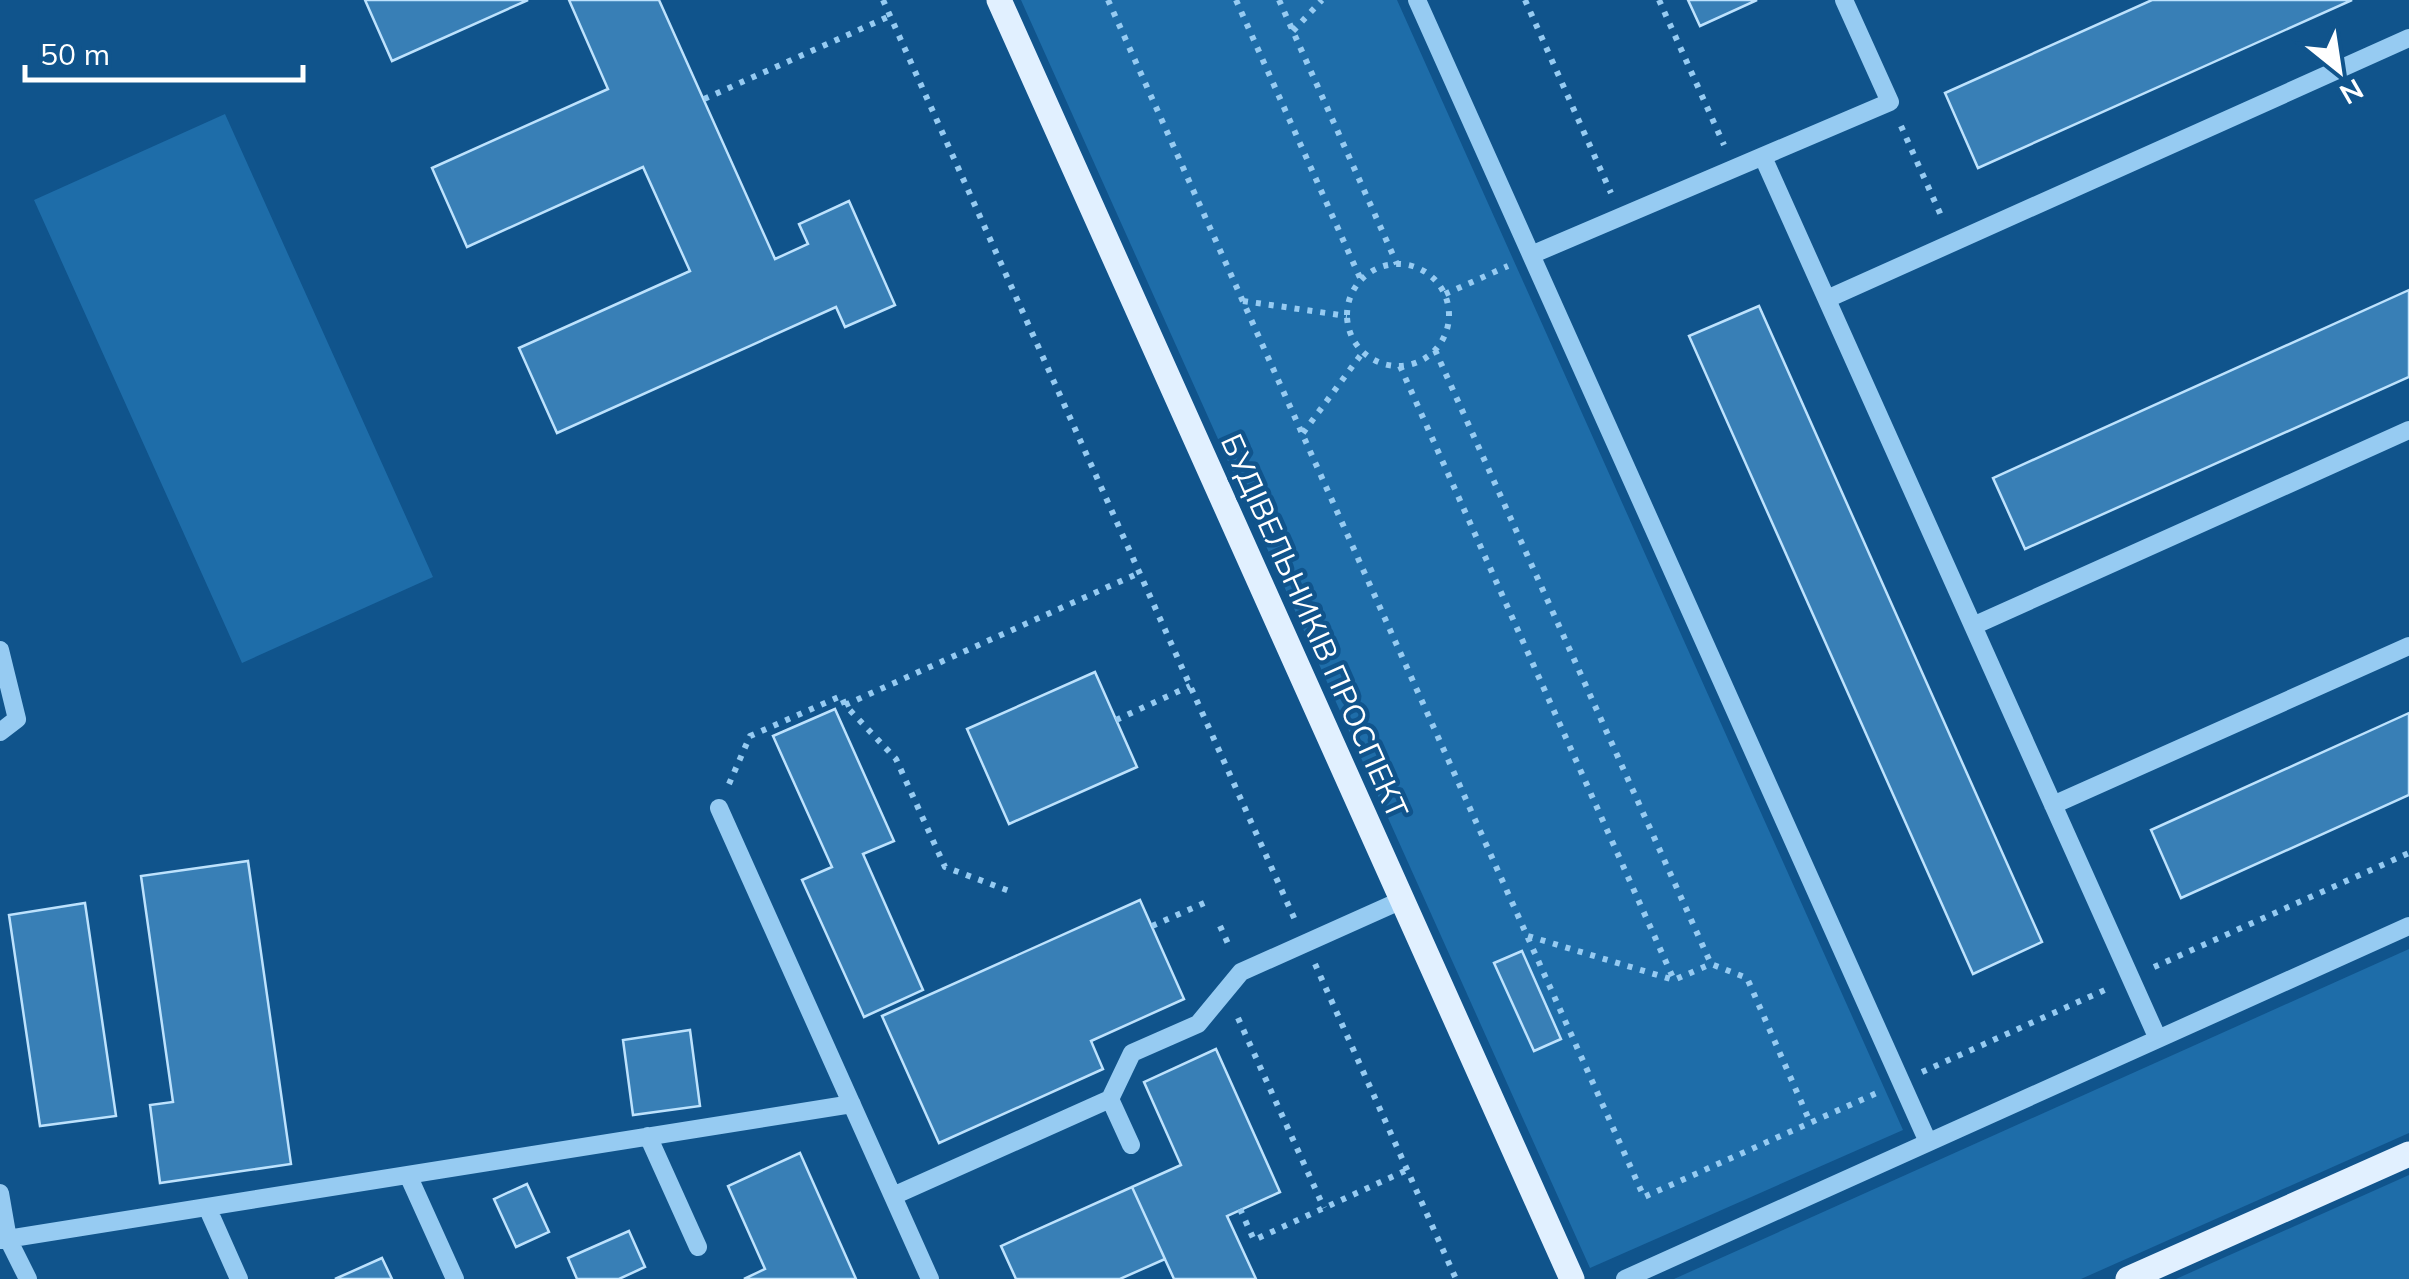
<svg xmlns="http://www.w3.org/2000/svg" width="2409" height="1279" font-family="Mulish,sans-serif">
<style>
.green{fill:#1e6da9}
.building{fill:#387fb6;stroke:#bde2fd;stroke-width:2.5}
.lines{fill:none;stroke-linecap:round;stroke-linejoin:round}
.path{stroke:#96cbf2;stroke-width:6;stroke-dasharray:5 8;stroke-linecap:butt}
.minor{stroke:#96cbf2;stroke-width:18}
.major{stroke:#e1f0ff;stroke-width:25}
.labels{text-anchor:middle;dominant-baseline:central;stroke-width:9;stroke-linejoin:round;paint-order:stroke}
.street-label{font-size:30px;fill:#fff;stroke:#10548c}
</style>
<rect width="100%" height="100%" fill="#10548c"/>
<!-- green -->
<path class="green" d="M1021 0H1397L1903 1130 1590 1268Z
M225 114 433 577 242 663 34 200Z
M2409 949V1133L2081 1279H1674Z
M2409 1175V1279H2176Z"/>
<!-- building -->
<path class="building" d="M365 0H528L392 61Z
M569 0H659L775 259 808 244 799 224 849 201 895 305 845 327 836 307 557 433 519 348 690 271 643 167 467 247 432 168 608 89Z
M1688 0H1757L1700 26Z
M2152 0H2352L1978 168 1945 93Z
M2409 290V377L2025 549 1993 478Z
M1759 306 2042 942 1973 974 1689 336Z
M1095 672 1137 767 1009 824 967 729Z
M835 709 894 841 863 854 923 990 864 1017 802 880 832 867 773 736Z
M2409 713V795L2181 898 2151 830Z
M248 861 291 1164 160 1183 150 1105 173 1102 141 876Z
M1140 900 1184 999 1091 1041 1103 1069 939 1143 882 1016Z
M85 903 116 1116 40 1126 9 915Z
M1522 951 1561 1039 1534 1051 1494 963Z
M690 1030 700 1106 633 1115 623 1040Z
M1216 1049 1280 1192 1227 1216 1256 1279H1174L1132 1187 1181 1165 1144 1082Z
M800 1153 856 1279H744L765 1269 728 1186Z
M527 1184 549 1232 516 1247 494 1199Z
M1132 1187 1165 1259 1120 1279H1016L1001 1246Z
M629 1231 645 1267 619 1279H577L568 1258Z
M382 1258 392 1279H335Z"/>
<g class="lines">
<!-- path -->
<path class="path" d="M883 0 1295 920
M1108 0 1644 1197 1879 1092
M1236 0 1361 280
M1279 0 1397 264
M1525 0 1611 193
M1659 0 1724 145
M1293 31 1322 0
M704 99 890 16
M1901 126 1943 220
M1347 315a51 51 0 1 1 102 0a51 51 0 1 1-102 0Z
M1445 294 1508 266
M1243 301 1347 316
M1435 350 1711 964 1747 978 1810 1122
M1400 366 1674 980
M1303 433 1363 352
M845 705 1139 573
M1116 720 1190 686
M729 784 750 736 841 696 845 705 896 759 945 867 1012 892
M1152 926 1209 901
M1220 926 1230 948
M1528 936 1674 980 1711 964
M1315 964 1456 1279
M2154 967 2409 853
M1238 1018 1324 1208
M1922 1072 2107 989
M1240 1209 1254 1240 1407 1170"/>
<!-- minor -->
<path class="minor" d="M1417 0 1928 1142
M1763 157 2158 1039
M1531 255 1890 102 1844 0
M1827 299 2409 38
M1973 626 2409 430
M0 650 17 719 0 732
M2053 805 2409 646
M719 808 930 1279
M1110 1099 1131 1145
M648 1136 698 1247
M408 1175 455 1279
M0 1193 8 1239 28 1279
M893 1196 1110 1099 1132 1053 1198 1024 1241 972 1402 900
M207 1207 239 1279
M0 1240 852 1104
M1625 1279 2409 926"/>
<!-- major -->
<path class="major" d="M999 0 1572 1279
M2128 1279 2409 1154"/>
</g>
<g class="labels">
<!-- street labels -->
<g class="street-label">
<text transform="translate(1315 626) rotate(66)">БУДІВЕЛЬНИКІВ ПРОСПЕКТ</text>
</g>
</g>
<!-- north arrow -->
<g transform="translate(2339 70) rotate(150)" stroke="#10548c" stroke-width="8" paint-order="stroke">
<path d="M0-8L18 38L0 25L-18 38Z" fill="#ffffff"/>
<text y="-15" font-size="28" font-weight="bold" text-anchor="middle" fill="#ffffff">N</text>
</g>
<!-- scale -->
<path d="M25 65v15h278v-15" fill="none" stroke="#ffffff" stroke-width="5"/>
<text x="40" y="65" font-size="30" fill="#ffffff" stroke="#10548c" stroke-width="8" paint-order="stroke">50 m</text>
</svg>
